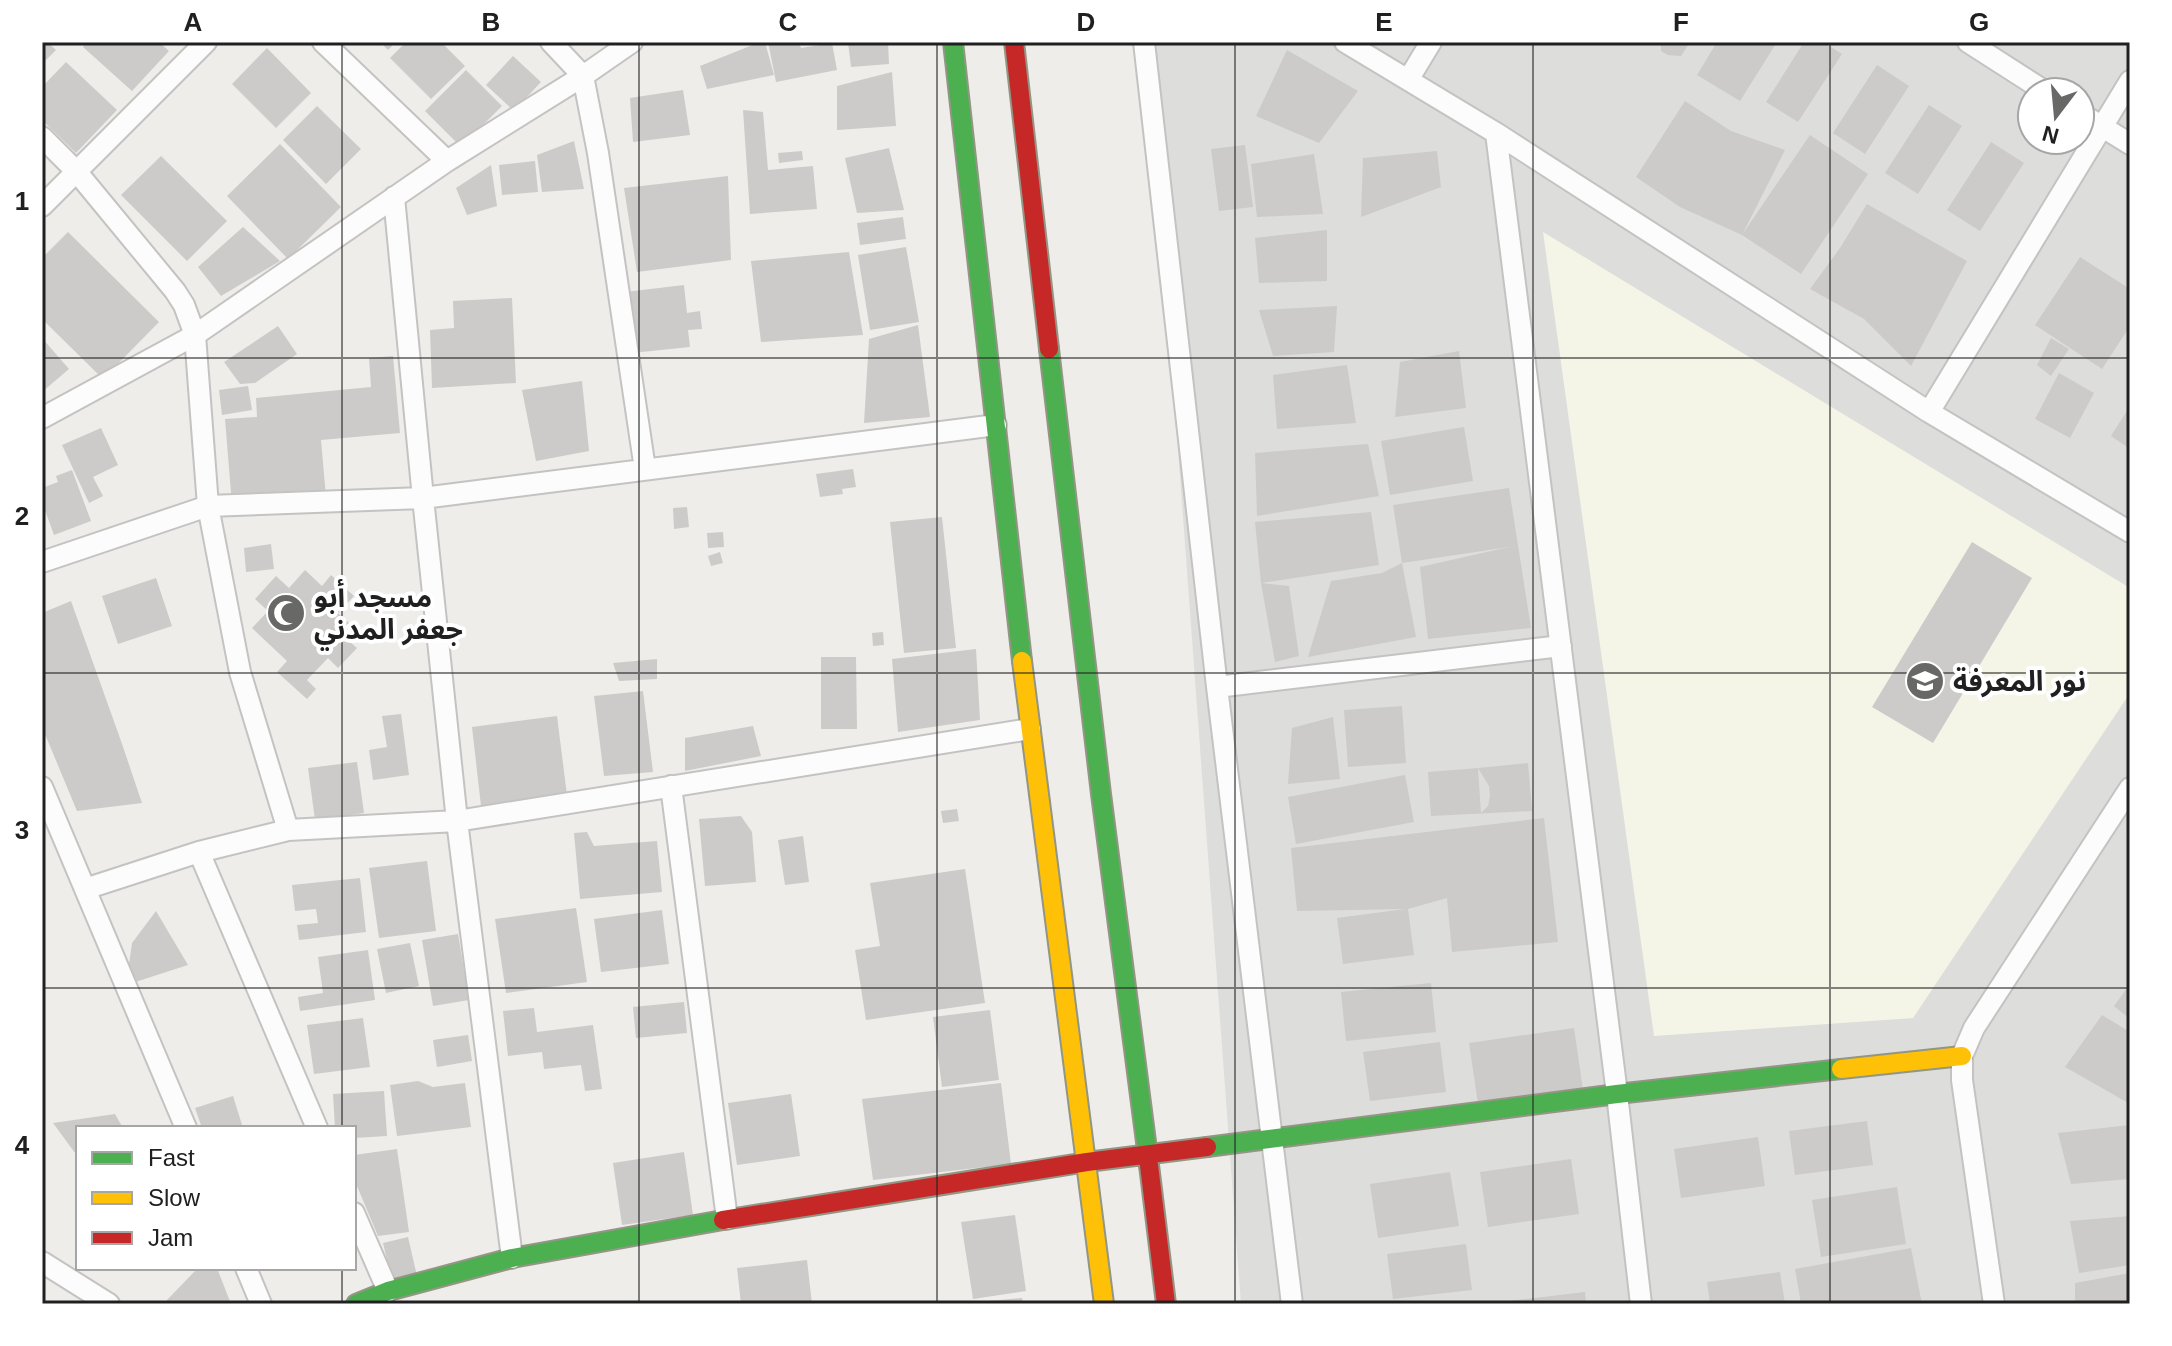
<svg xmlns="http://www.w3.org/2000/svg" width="2172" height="1346" font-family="Helvetica,'Noto Sans Arabic',sans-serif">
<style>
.residential{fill:#dddddb;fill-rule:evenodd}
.education{fill:#f5f5e7}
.building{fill:#cdcbc9}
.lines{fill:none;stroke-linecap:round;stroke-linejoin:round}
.street-casing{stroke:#c4c3c2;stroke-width:24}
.fast-casing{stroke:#939684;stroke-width:22}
.slow-casing{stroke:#939684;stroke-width:22}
.jam-casing{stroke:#939684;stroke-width:22}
.street{stroke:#fcfcfc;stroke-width:20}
.fast{stroke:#4caf50;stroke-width:18}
.slow{stroke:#ffc107;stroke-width:18}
.jam{stroke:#c62828;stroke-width:18}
.grid{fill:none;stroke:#202020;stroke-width:2;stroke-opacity:0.55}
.labels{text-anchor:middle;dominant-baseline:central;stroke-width:8;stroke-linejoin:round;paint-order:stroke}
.poi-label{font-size:28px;font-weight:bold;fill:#202020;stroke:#fff;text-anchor:start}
.neatline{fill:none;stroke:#202020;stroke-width:3}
.grid-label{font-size:26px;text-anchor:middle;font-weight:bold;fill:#202020}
</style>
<rect width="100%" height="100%" fill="#eeedea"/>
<!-- residential -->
<path class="residential" d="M1148 42H2130V1304H1241ZM2032 92H2080V140H2032Z"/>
<!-- education -->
<path class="education" d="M1543 232 2130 588V693L1913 1018 1654 1036Z"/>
<!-- building -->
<path class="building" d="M42 42H47L56 50 42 64Z
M87 42H159L169 51 132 91 83 47Z
M380 42H396L388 50Z
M406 42H441L465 66 431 99 390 58Z
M760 42H765L774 75 707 89 700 66Z
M768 42H799L801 48 832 43 837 70 776 82Z
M848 42H888L889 64 851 67Z
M1657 42H1690L1681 56 1668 55 1661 51V45Z
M1717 42H1777L1740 101 1697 75Z
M1804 42H1823L1842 54 1798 122 1766 102Z
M267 48 311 93 276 128 232 84Z
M1287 50 1358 91 1319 143 1256 116Z
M513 56 541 82 514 111 486 85Z
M66 62 117 110 76 153 42 120V87Z
M1877 65 1909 86 1865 154 1833 133Z
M466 70 502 106 461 147 425 111Z
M892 72 896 126 837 130V86Z
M683 90 690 135 633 142 630 98Z
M1685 101 1731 131 1785 150 1742 235 1810 135 1868 174 1801 274 1742 235 1680 207 1636 177Z
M1929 105 1962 126 1918 194 1885 173Z
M317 106 361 149 326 184 283 140Z
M743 110 763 112 768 170 813 166 817 209 750 214Z
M574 141 584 189 542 192 537 155Z
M1991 142 2024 163 1980 231 1947 210Z
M280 144 341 207 288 259 227 196Z
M1245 145 1253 207 1219 211 1211 149Z
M889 148 904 210 857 213 845 158Z
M802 151 803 160 779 163 778 153Z
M1437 151 1441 187 1361 217 1363 158Z
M1314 154 1323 214 1257 217 1251 164Z
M161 156 227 221 187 261 121 195Z
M535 161 538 192 502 195 499 165Z
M491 165 497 206 467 215 456 188Z
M728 176 731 260 637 272 624 188Z
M1867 204 1967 261 1911 366 1864 319 1810 289 1840 248Z
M903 217 906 239 860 245 857 223Z
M243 227 280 261 221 296 198 267Z
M1327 230V281L1259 283 1255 238Z
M68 232 159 322 103 379 42 319V258Z
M906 247 919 322 870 330 858 255Z
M849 252 863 335 761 342 751 261Z
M2080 257 2130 289V326L2102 369 2035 325Z
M684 285 687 313 700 311 702 329 688 330 690 347 632 353 625 292Z
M512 298 516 383 432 388 430 330 454 328 453 301Z
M1337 306 1334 352 1273 356 1259 310Z
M918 325 930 417 864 423 869 339Z
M278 326 297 354 255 383 240 384 224 362Z
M42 338 69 369 42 392Z
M2051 338 2069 349 2051 376 2037 365Z
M1459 351 1466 408 1395 417 1400 362Z
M393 356 400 433 321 440 326 497 232 505 225 419 257 417 256 398 371 387 369 358Z
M1347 365 1356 423 1277 429 1273 375Z
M2059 373 2094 393 2070 438 2035 419Z
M582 381 589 451 536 461 522 390Z
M248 386 252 410 222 415 219 390Z
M2130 406V449L2111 436Z
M1464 427 1473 481 1390 495 1381 441Z
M101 428 118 465 93 477 103 496 89 503 62 445Z
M1368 444 1379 496 1257 516 1255 453Z
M853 469 856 487 842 489 843 494 820 497 816 474Z
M72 470 91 521 54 535 42 502V488L58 482 56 476Z
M1509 488 1531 628 1428 639 1420 567 1509 547 1402 563 1393 505Z
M687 507 689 527 674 529 673 508Z
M1371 512 1379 565 1261 583 1289 586 1299 656 1275 662 1261 583 1255 522Z
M942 517 956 648 904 653 890 522Z
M723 532 724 547 708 548 707 533Z
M1972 542 2032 578 1933 743 1872 707Z
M271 544 274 569 246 572 244 548Z
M720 552 723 563 711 566 708 556Z
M1402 563 1416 637 1308 657 1331 581 1382 573Z
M305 570 322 586 331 575 354 596 338 613 359 632 350 642 357 648 338 668 328 658 307 680 316 689 307 699 277 672 287 661 252 628 268 611 255 599 276 576 289 588Z
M156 578 172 626 118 644 102 596Z
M71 601 121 741 142 803 77 811 42 727V613Z
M883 632 884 645 873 646 872 633Z
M976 649 980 720 898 732 892 659Z
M821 657H856L857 729H821Z
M657 659V679L619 681 613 663Z
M643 691 653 772 604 776 594 696Z
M1402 706 1406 763 1348 767 1344 710Z
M401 714 409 775 373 780 369 750 387 747 382 716Z
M557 716 567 795 481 806 472 727Z
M1333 717 1340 779 1288 784 1292 728Z
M753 726 761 756 685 771V738Z
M357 762 364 813 315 820 308 768Z
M1528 763 1532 811 1431 816 1428 772 1478 768 1481 813 1488 806 1490 796 1489 786 1478 768Z
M1405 775 1414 822 1296 844 1288 797Z
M957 809 959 821 943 823 941 811Z
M741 816 752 832 756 882 705 886 699 819Z
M1544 818 1558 942 1452 952 1447 898 1408 909 1414 955 1343 964 1337 918 1405 909 1297 911 1291 848Z
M587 832 594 846 657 841 662 892 580 899 574 833Z
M803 836 809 882 785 885 778 840Z
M427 861 436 931 379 938 369 868Z
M965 869 985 1003 866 1020 855 950 880 946 870 883Z
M360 878 366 932 299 940 297 925 318 923 316 909 295 911 292 885Z
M576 908 587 982 506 993 495 919Z
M662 910 669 964 601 972 594 919Z
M156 911 188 965 126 985 132 943Z
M458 934 469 1000 433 1006 422 940Z
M410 943 419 986 386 993 377 949Z
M368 950 375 1000 300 1011 298 997 323 993 318 957Z
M1431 983 1436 1032 1346 1041 1341 992Z
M2130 984V1019L2114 1006Z
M684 1002 687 1033 636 1038 633 1007Z
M534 1008 537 1032 593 1025 602 1089 585 1091 581 1065 544 1069 542 1052 508 1056 503 1011Z
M990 1010 999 1080 942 1087 933 1017Z
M2102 1015 2130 1032V1104L2065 1067Z
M363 1018 370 1067 314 1074 307 1025Z
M1574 1028 1583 1090 1478 1104 1469 1043Z
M468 1035 472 1061 437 1067 433 1040Z
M1440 1042 1446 1092 1370 1101 1363 1052Z
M418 1081 433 1087 465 1083 471 1127 397 1136 390 1085Z
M1001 1083 1011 1164 873 1180 862 1099Z
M384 1091 387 1136 354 1138V1128H335L333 1094Z
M791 1094 800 1156 737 1165 728 1103Z
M233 1096 243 1128H202L195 1108Z
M115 1114 123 1128H78V1157L53 1123Z
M1867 1121 1873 1165 1795 1175 1789 1131Z
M2130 1125V1179L2071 1184 2058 1133Z
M1758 1137 1765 1186 1681 1198 1674 1149Z
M397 1149 409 1232 378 1236 354 1179V1155Z
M684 1152 693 1215 622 1225 613 1163Z
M1571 1159 1579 1214 1488 1227 1480 1172Z
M1450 1172 1459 1226 1378 1238 1370 1184Z
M1897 1187 1906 1244 1821 1257 1812 1200Z
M1015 1215 1026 1291 973 1299 961 1222Z
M2130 1216V1265L2079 1273 2070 1221Z
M408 1237 417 1276 392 1281 383 1243Z
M1466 1244 1472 1290 1393 1299 1387 1254Z
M1911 1248 1922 1304H1801L1795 1269Z
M807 1260 812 1304H741L737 1268Z
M201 1268H217L231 1304H166L167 1300 196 1270Z
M1780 1272 1785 1304H1710L1707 1282Z
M2130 1273V1304H2075V1283Z
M1585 1292 1586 1304H1500V1302Z
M1022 1298 1023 1304H978V1302Z"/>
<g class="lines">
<!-- street casing -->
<g class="street-casing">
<path id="street" d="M323 42 447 161 583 76 632 42
M551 42 583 76 598 153 645 469
M1144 42 1217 687 1292 1304
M1345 42 1496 133 1929 412 2130 532
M1968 42 2046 92
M1408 80 1431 42
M2080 113 2130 144
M1496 133 1617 1094 1641 1304
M42 137 76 171 175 291 184 305 195 335 208 506 240 672 288 830
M394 197 423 498 457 821 512 1258
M42 206 206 42
M1929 412 2130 81
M42 418 195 335 447 161
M42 562 208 506 423 498 996 425
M1217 687 1561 646
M671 786 727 1219
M42 787 85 889
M186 1128 85 889 199 852
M317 1128 199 852 288 830 457 821 1030 729
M354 1213 388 1291
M42 1262 109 1304
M246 1268 261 1304
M1994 1304 1962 1080V1056L1974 1028 2130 788"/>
</g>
<!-- fast casing -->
<g class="fast-casing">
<path id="fast" d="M953 42 1022 661
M1049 349 1101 794 1149 1165
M1207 1147 1617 1094 1841 1069
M356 1304 388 1291 512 1258 723 1220"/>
</g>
<!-- slow casing -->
<g class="slow-casing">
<path id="slow" d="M1022 661 1104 1304
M1841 1069 1962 1056"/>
</g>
<!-- jam casing -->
<g class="jam-casing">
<path id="jam" d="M1014 42 1049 349
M1149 1165 1166 1304
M723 1220 1087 1162 1207 1147"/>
</g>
<!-- street -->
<use href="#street" class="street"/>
<!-- fast -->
<use href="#fast" class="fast"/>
<!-- slow -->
<use href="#slow" class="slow"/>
<!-- jam -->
<use href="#jam" class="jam"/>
</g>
<!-- grid -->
<path class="grid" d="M342 42V1128M639 42V1304M937 42V1304M1235 42V1304M1533 42V1304M1830 42V1304M42 358H2130M42 673H2130M42 988H2130M342 1268V1304"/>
<!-- icons -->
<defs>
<g id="mosque-disc" transform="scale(2)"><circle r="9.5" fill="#686867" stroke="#fff"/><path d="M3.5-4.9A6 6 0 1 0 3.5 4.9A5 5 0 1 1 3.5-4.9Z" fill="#fff"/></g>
<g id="school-disc" transform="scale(2)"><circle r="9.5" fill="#686867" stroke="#fff"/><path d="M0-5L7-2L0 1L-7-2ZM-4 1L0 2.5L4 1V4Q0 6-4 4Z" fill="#fff"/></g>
</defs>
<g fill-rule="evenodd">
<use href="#mosque-disc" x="286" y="613"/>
<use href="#school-disc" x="1925" y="681"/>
</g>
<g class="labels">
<!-- poi labels -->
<g class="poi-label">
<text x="314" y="597">مسجد أبو<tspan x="314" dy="32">جعفر المدني</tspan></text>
<text x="1953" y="681">نور المعرفة</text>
</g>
</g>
<!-- border -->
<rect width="2172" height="1346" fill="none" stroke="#ffffff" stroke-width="88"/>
<!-- legend -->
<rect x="76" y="1126" width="280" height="144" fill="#ffffff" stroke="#a6a6a6" stroke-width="2"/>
<rect x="92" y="1152" width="40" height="12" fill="#4caf50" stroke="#a6a6a6" stroke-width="2"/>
<text x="148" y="1166" font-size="24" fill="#202020">Fast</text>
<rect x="92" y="1192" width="40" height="12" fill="#ffc107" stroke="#a6a6a6" stroke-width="2"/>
<text x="148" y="1206" font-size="24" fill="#202020">Slow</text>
<rect x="92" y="1232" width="40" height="12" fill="#c62828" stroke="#a6a6a6" stroke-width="2"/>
<text x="148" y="1246" font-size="24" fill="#202020">Jam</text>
<!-- north arrow -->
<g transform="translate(2056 116) rotate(196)"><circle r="38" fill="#ffffff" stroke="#a6a6a6" stroke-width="2"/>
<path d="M0-6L14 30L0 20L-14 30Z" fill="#686867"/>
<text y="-12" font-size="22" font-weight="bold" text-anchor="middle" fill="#202020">N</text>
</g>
<rect x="44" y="44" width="2084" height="1258" class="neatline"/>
<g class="grid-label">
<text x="193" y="31">A</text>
<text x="491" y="31">B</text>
<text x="788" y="31">C</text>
<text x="1086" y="31">D</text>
<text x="1384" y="31">E</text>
<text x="1681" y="31">F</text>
<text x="1979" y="31">G</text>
<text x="22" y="210">1</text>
<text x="22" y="525">2</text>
<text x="22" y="839">3</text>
<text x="22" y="1154">4</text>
</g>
</svg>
